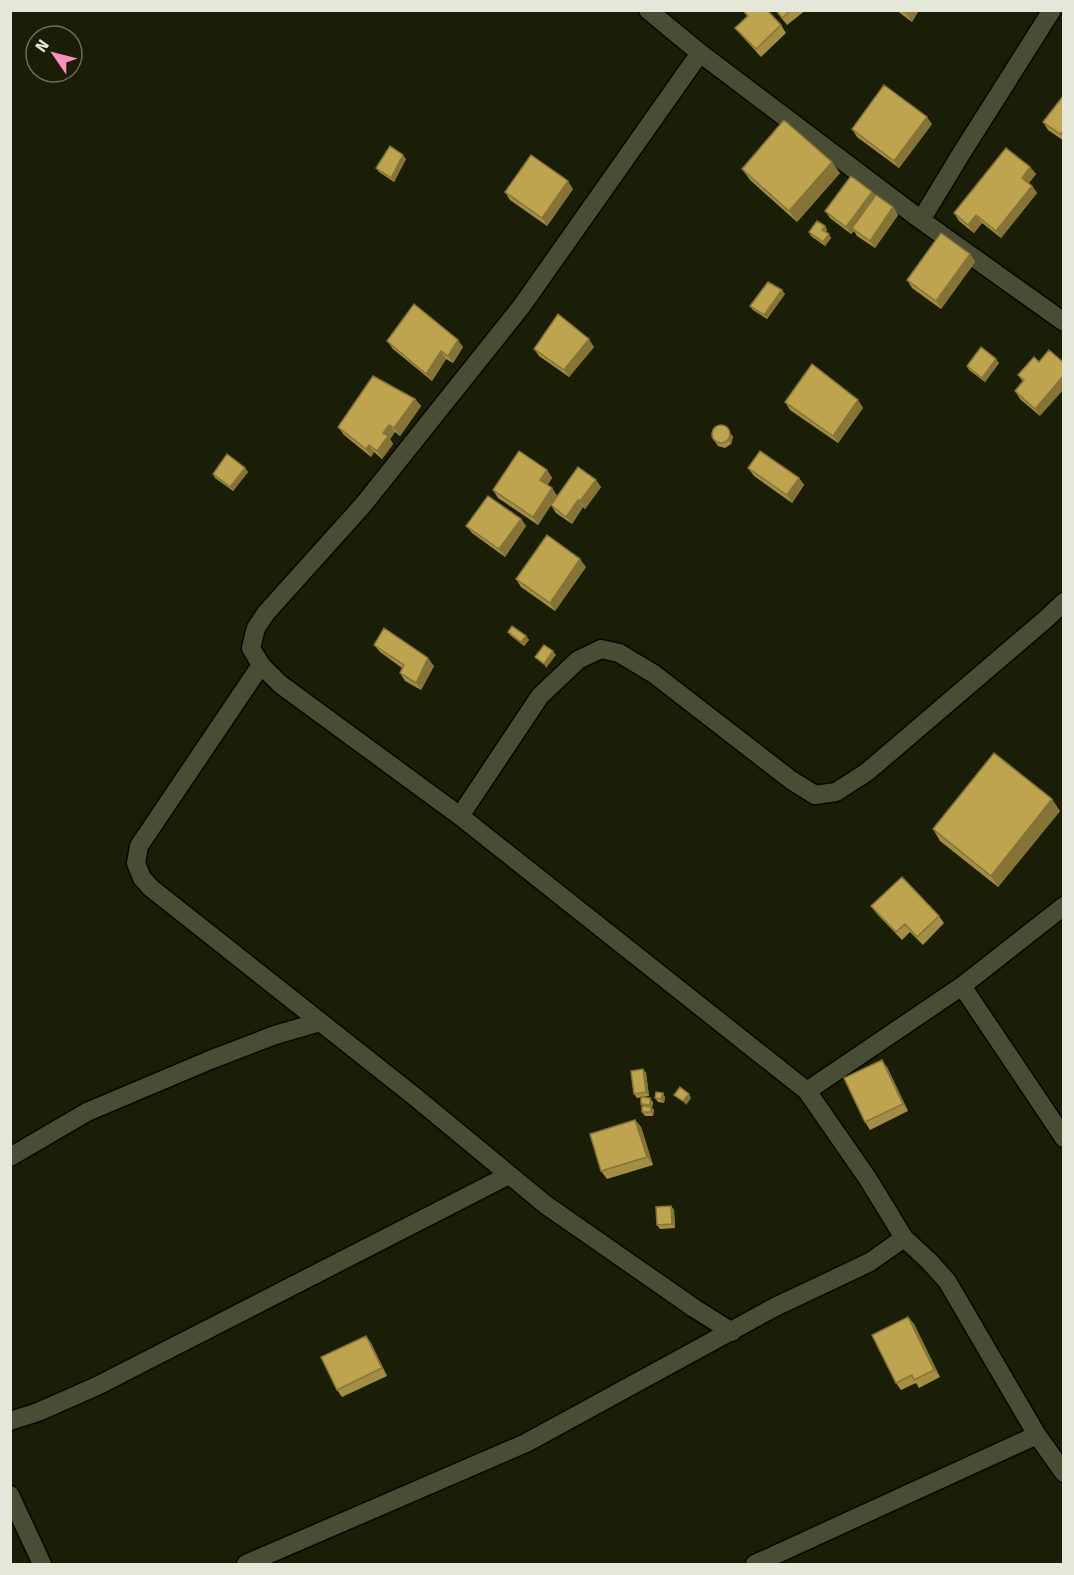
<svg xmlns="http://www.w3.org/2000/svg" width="1074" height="1575" font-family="'Fira Sans',sans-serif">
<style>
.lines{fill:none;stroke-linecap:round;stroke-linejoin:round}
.minor-casing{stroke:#060800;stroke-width:21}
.minor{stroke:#494d34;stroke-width:18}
.wall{fill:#a48d44}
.shaded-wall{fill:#867337}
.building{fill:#bfa44f;stroke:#867337;stroke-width:1.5}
</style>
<rect width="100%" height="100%" fill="#1a1e06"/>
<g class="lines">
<!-- minor casing -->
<g class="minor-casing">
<path id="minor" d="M648 10 700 53
M921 220 961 154 1052 10
M1064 322 921 220 700 53 521 307 363 505 266 613 256 628 251 648 261 665 280 684 460 816 807 1091 868 1179 904 1238 929 1261 947 1281 1037 1435 1064 1473
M261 665 139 846 136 863 142 878 151 888 414 1096 546 1205 694 1308 732 1332
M460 816 540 696 578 660 601 649 619 653 654 674 791 780 815 795 836 792 867 772 1046 619 1064 602
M962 986 1064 1138
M807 1091 962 986 1064 906
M10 1157 87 1112 210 1060 275 1035 320 1022
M10 1421 38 1412 97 1386 509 1175
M10 1495 42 1564
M246 1564 526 1443 775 1307 870 1262 904 1238
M755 1564 1037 1435"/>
</g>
<!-- minor -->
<use href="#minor" class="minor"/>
</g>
<!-- wall -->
<path class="wall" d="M742 10 781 25 786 33 761 57 741 35 735 28 747 16Z
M775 10H806L787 25Z
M896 10H919L912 22Z
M1064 95V141L1048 130 1043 122Z
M932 124 899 168 857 137 852 129Z
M406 159 394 182 379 172 376 168Z
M1030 167 1036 174 1029 183 1032 186 1037 193 1001 238 982 223 974 233 959 221 954 213Z
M742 169 840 173 797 222 750 180Z
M573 189 547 226 510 200 505 192Z
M872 192 875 195 893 207 898 215 875 248 857 236 854 231 851 234 830 218 825 211Z
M825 226 827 230 826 232 831 238 825 246 811 236 809 232Z
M970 254 975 262 941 309 912 288 907 280Z
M785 294 767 319 753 310 750 306Z
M387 341 463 347 453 363 446 359 432 381 393 349Z
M594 347 569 377 539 356 534 349Z
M1034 357 1040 416 1020 399 1015 391 1023 382 1018 375Z
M999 363 985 382 969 370 967 366Z
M415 399 421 406 400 436 395 432 390 439 393 444 382 459 374 452 371 457 344 435 338 427Z
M858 400 863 408 838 443 790 410 785 402Z
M726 427 733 437 731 444 725 448 718 446 711 436Z
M245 468 248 472 233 491 215 478 213 474Z
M748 468 799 478 804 485 792 503 754 476Z
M547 470 552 478 547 485 552 488 557 496 596 480 601 487 585 509 583 507 572 524 556 513 551 505 538 525 498 498 493 490Z
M521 519 526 526 505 557 472 533 466 526Z
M586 567 555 611 521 587 516 579Z
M508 632 526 636 529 640 524 646 510 635Z
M374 645 434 666 421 690 405 681 400 673 402 668 380 652Z
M1060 811 998 887 940 841 933 829Z
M871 906 939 916 944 923 923 945 910 932 902 940 877 914Z
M887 1067 908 1111 870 1130 865 1122Z
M643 1069 646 1073 649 1096 637 1098 634 1094Z
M665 1097 664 1103 658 1102 655 1098Z
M653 1102 652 1108 654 1110 653 1116H645L642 1112 643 1106 641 1104Z
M635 1120 641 1127 653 1165 607 1179 601 1171Z
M671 1206 674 1210 675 1228 660 1229 657 1225Z
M908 1317 914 1324 940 1377 919 1388 916 1383 901 1390 896 1383Z
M366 1336 371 1343 387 1376 342 1397 337 1390Z"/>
<!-- shaded-wall -->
<path class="shaded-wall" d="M909 10H919L912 22 907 14Z
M927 117 932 124 899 168 894 161Z
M1064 130V139L1060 134Z
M403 155 406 159 394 182 391 178Z
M832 162 840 173 797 222 789 211Z
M1030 167 1036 174 1027 185 1022 178Z
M568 181 573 189 547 226 542 218Z
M1032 186 1037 193 1001 238 996 231Z
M872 192 878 199 852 228 854 231 851 234 846 227Z
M893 207 898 215 875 248 870 241Z
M976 215 982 223 974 233 968 225Z
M825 226 827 230 825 234 822 230Z
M829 234 831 238 825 246 823 242Z
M970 254 975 262 941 309 936 301Z
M782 290 785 294 767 319 764 315Z
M589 339 594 347 569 377 564 370Z
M458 340 463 347 453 363 448 356Z
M441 351 446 359 432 381 426 374Z
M996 359 999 363 985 382 982 378Z
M1064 375V389L1040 416 1035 409Z
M415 399 421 406 400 436 394 428Z
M858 400 863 408 838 443 833 436Z
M389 425 395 432 390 439 393 444 382 459 377 451 383 433Z
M730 433 733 437 731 444 728 440Z
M369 445 374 452 371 457 366 449Z
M245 468 248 472 233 491 230 487Z
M547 470 552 478 546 488 540 480Z
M799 478 804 485 792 503 787 495Z
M596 480 601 487 585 509 580 501Z
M552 488 557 496 538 525 533 517Z
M578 500 583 507 572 524 566 517Z
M521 519 526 526 505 557 499 549Z
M580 559 586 567 555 611 550 603Z
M526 636 529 640 524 646 521 642Z
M553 651 556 655 546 668 544 664Z
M428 658 434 666 421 690 416 683Z
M1052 799 1060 811 998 887 991 876Z
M882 1060 887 1067 908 1111 903 1104Z
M643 1069 646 1073 649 1096 646 1092Z
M663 1093 665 1097 664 1103 661 1099Z
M689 1094 691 1098 686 1105 683 1101Z
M650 1098 653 1102 652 1108 650 1105Z
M651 1107 654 1110 653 1116 651 1112Z
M635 1120 641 1127 653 1165 647 1157Z
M671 1206 674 1210 675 1228 672 1224Z
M908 1317 914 1324 940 1377 934 1370Z
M366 1336 371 1343 387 1376 382 1368Z"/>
<!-- building -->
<path class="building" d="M743 10H767L781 25 756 49 735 28 748 16Z
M776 10H791L782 18Z
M901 10H909L907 14Z
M884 85 927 117 894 161 852 129Z
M1064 95V130L1060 134 1043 122Z
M784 120 832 162 789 211 742 169Z
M390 146 403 155 391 178 376 168Z
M1006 148 1030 167 1022 178 1032 186 996 231 976 215 968 225 954 213Z
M531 155 568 181 542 218 505 192Z
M851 176 872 192 846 227 825 211Z
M876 195 893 207 870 241 852 228Z
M817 221 825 226 822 230 829 234 823 242 809 232Z
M941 233 970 254 936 301 907 280Z
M768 282 782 290 764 315 750 306Z
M414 304 458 340 448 356 441 351 426 374 387 341Z
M558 314 589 339 564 370 534 349Z
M981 347 996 359 982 378 967 366Z
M1049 350 1064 363V375L1035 409 1015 391 1024 380 1018 375 1034 357 1039 362Z
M812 364 858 400 833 436 785 402Z
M373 376 415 399 394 428 389 425 383 433 388 436 377 451 369 445 366 449 338 427Z
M712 434a9 9 0 1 1 18 0a9 9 0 1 1-18 0Z
M519 451 547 470 540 480 552 488 533 517 493 490Z
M760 451 799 478 787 495 748 468Z
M227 454 245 468 230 487 213 474Z
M578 467 596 480 580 501 578 500 566 517 551 505Z
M488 496 521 519 499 549 466 526Z
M547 535 580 559 550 603 516 579Z
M512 626 526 636 521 642 508 632Z
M384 628 428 658 416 683 400 673 404 665 374 645Z
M544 645 553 651 544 664 535 657Z
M994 753 1052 799 991 876 933 829Z
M902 877 939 916 917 937 905 924 896 932 871 906Z
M882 1060 903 1104 865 1122 844 1078Z
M643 1069 646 1092 634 1094 631 1071Z
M680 1087 689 1094 683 1101 674 1095Z
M656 1092 663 1093 661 1099 655 1098Z
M641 1097 650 1098V1105L641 1104Z
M642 1106 651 1107V1112H642Z
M635 1120 647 1157 601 1171 590 1134Z
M671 1206 672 1224 657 1225 656 1207Z
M908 1317 934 1370 914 1380 912 1375 896 1383 872 1335Z
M366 1336 382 1368 337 1390 321 1357Z"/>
<!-- border -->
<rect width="1074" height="1575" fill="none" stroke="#e5e8d9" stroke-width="24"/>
<!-- north arrow -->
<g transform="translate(54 54) rotate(305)"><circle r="28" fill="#1a1e06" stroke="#6b6f5a" stroke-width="1.5"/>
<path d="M0-4.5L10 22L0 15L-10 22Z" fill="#fd8ebf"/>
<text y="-9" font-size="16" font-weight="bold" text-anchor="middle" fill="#e5e8d9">N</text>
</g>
</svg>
